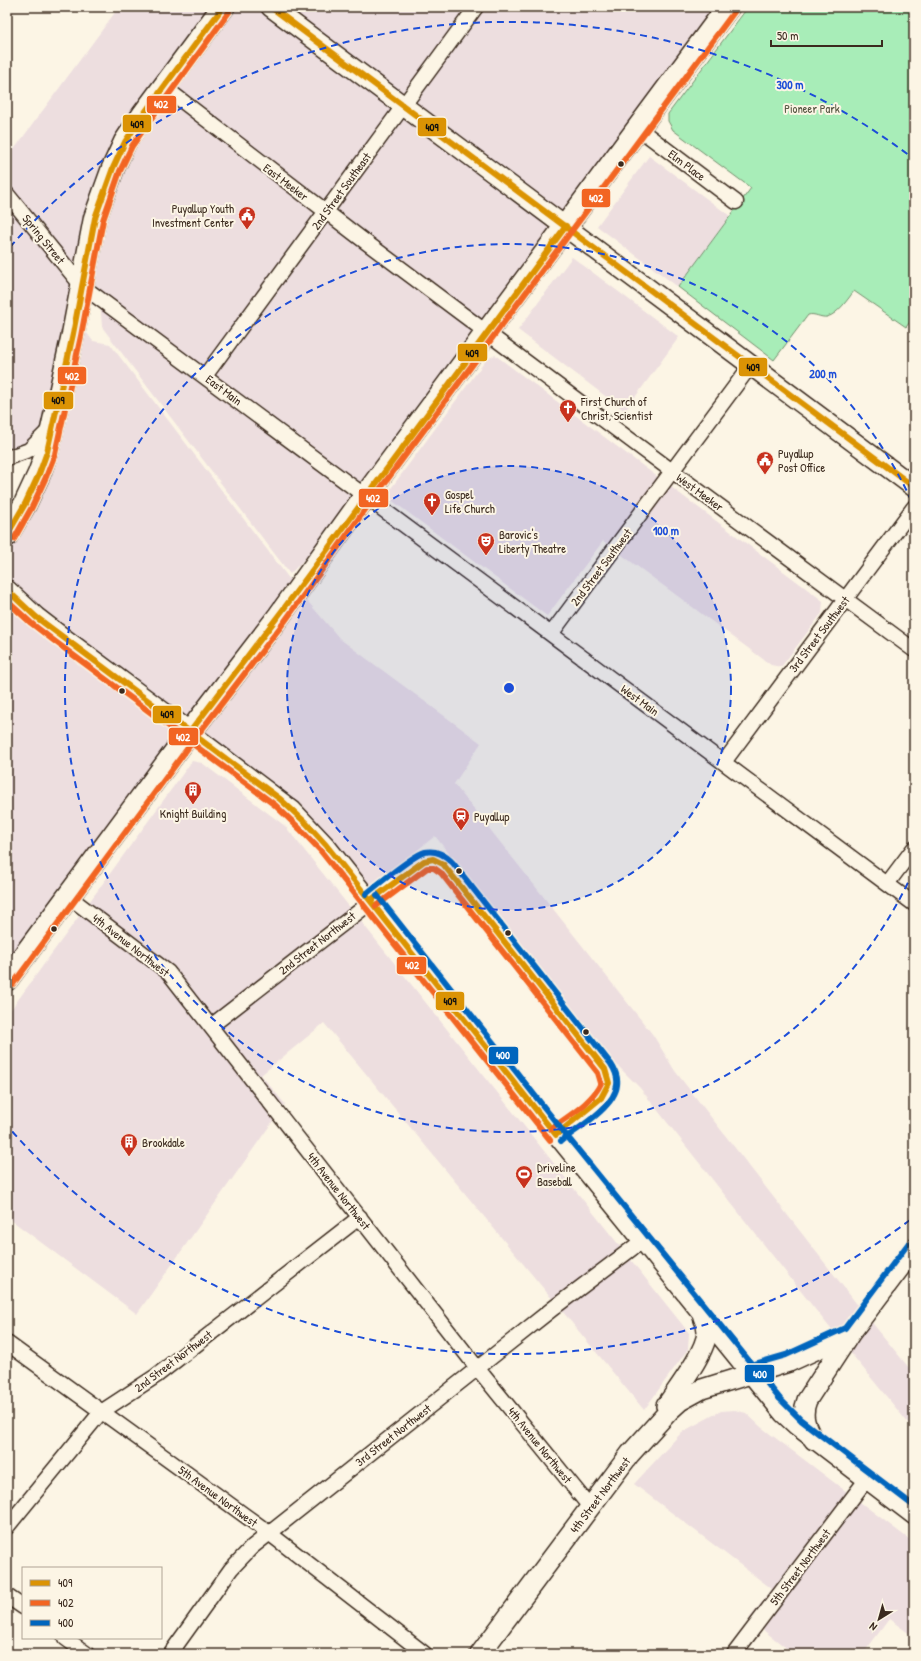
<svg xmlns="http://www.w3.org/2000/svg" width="921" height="1661" font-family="'Patrick Hand',sans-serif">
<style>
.built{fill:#eddedf}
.green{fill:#a8edb8;stroke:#728c6b}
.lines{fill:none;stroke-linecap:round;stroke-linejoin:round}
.minor-casing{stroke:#3b2a1e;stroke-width:17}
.tertiary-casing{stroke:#3b2a1e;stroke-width:20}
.secondary-casing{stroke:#3b2a1e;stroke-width:22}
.primary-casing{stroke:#3b2a1e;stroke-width:25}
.minor{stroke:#fcf5e5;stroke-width:14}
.tertiary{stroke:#fcf5e5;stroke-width:17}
.secondary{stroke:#fcf5e5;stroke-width:19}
.primary{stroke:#fcf5e5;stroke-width:22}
.bus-1-casing{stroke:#fcf5e5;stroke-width:9}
.bus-2-casing{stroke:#fcf5e5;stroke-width:9}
.bus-3-casing{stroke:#fcf5e5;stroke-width:9}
.bus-1{stroke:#db9304;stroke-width:6}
.bus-2{stroke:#f26522;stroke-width:6}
.bus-3{stroke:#0065bd;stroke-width:6}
.ring{fill:none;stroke:#1d4ed8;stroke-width:2;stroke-dasharray:7 5}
.bus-dot{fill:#3b2a1e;stroke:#fcf5e5;stroke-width:1.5}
.labels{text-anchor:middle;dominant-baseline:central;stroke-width:4;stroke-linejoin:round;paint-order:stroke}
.park-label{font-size:12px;fill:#51513d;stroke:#fcf5e5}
.street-label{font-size:12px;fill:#3b2a1e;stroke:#fcf5e5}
.poi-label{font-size:12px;fill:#3b2a1e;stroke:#fcf5e5;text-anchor:start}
.centre{fill:#1d4ed8;stroke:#fcf5e5;stroke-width:2}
.ring-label{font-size:12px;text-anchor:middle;font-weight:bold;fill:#1d4ed8;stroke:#fcf5e5;stroke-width:4;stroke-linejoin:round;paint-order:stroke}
.line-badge{stroke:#fcf5e5;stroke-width:1.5}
.badge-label{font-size:11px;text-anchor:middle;font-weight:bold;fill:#fff}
.pale-badge-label{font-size:11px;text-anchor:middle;font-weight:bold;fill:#111}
</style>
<rect width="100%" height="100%" fill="#fcf5e5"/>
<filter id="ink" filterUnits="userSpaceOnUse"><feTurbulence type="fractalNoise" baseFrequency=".025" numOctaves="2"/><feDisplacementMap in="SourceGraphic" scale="8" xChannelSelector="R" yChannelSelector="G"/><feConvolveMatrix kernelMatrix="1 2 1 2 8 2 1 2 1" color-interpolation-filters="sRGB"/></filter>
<g filter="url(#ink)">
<!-- built -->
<path class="built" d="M119 7H728L366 495 290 574 102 327 100 299 81 285 75 318 93 341 110 344 297 589 340 639 481 743 454 784 653 1035 675 1071 856 1303 914 1374V1430L826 1323 640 1088 616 1064 435 836 365 892 326 845 190 732 7 979V535L53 426 7 458V159Z
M649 156 730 216 678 287 597 226Z
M572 257 679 337 625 411 518 330Z
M495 355 823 601 822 613 781 667 771 665 603 541 547 616 394 502 389 497V491L486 360Z
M192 761 202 763 285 826 689 1333 688 1349 644 1410 324 1023 261 1075 285 1104 137 1314 7 1217V1015Z
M735 1410 746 1413 761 1427 914 1543V1637L889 1619 863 1654H794L749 1619 772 1589 634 1484 682 1432 721 1411Z"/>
<!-- green -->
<path class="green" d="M748 7H914V317L906 327 854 291C848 299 838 314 827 317 820 318 815 313 808 315L774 360 678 287 751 188 673 130 668 121V114Z"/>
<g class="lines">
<!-- minor casing -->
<g class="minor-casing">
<path id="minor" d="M164 87 359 237 672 471 914 650
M638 128 736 202
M7 194 81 285 914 904
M205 376 476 7
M7 458 29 450 51 428
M551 634 751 365
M724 762 914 507
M887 884 914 848
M68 896 168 972 478 1369 590 1507
M211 1026 424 861
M7 1343 269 1533 425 1654
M7 1527 101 1412 156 1376 360 1217
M7 1596 23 1607
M65 1638 87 1654
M170 1654 231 1569 252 1547 556 1306 642 1241
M734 1654 866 1480"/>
</g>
<!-- tertiary casing -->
<g class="tertiary-casing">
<path id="tertiary" d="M190 732 293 810 326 845 556 1135 783 1414 796 1426 914 1516"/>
</g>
<!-- secondary casing -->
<g class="secondary-casing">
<path id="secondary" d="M271 7 914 487
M7 590 36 617 58 634 190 732
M666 1406C678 1388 706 1352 707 1332 707 1327 705 1321 703 1317
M814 1440C805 1427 801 1415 807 1400L850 1334 914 1249
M480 1654 630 1454 669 1411 680 1401 702 1389 789 1362 850 1334"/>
</g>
<!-- primary casing -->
<g class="primary-casing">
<path id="primary" d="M7 535 25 504 39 474 47 452 73 334 95 218 113 168 125 142 143 115 223 7
M7 979 190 732 279 616 366 495 728 7"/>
</g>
<!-- minor -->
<use href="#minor" class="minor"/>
<!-- tertiary -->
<use href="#tertiary" class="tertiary"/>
<!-- secondary -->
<use href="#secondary" class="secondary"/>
<!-- primary -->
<use href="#primary" class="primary"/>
<!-- bus-1 casing -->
<g class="bus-1-casing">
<path id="bus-1" d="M271 7 914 487
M7 535 25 504 39 474 47 452 73 334 95 218 113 168 125 142 143 115 223 7
M7 590 36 617 280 799 306 823 326 845 556 1135 601 1098 609 1083 605 1069 443 864 433 859 424 861 371 900
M190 732 285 607 566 226"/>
</g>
<!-- bus-2 casing -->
<g class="bus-2-casing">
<path id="bus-2" d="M14 539 32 507 46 477 55 454 81 336 103 220 120 171 132 146 150 120 229 12
M7 601 31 623 53 640 275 805 300 829 320 850 550 1140
M376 906 427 868H434L441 873 598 1073 601 1083C592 1103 568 1116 551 1129
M13 984 196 737 285 621 372 500 734 12"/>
</g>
<!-- bus-3 casing -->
<g class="bus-3-casing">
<path id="bus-3" d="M366 894C377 885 415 854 425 852 437 850 445 855 453 863L611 1064C615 1070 618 1078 617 1085 615 1107 577 1129 561 1141
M377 895 562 1130 780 1399 801 1420 914 1506
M748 1366 786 1355 845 1328 908 1244"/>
</g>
<!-- bus-1 -->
<use href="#bus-1" class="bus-1"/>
<!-- bus-2 -->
<use href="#bus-2" class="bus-2"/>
<!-- bus-3 -->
<use href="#bus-3" class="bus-3"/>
</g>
</g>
<!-- distance rings -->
<circle cx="509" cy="688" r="222" fill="#1d4ed8" fill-opacity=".12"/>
<g class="ring">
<circle cx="509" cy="688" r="222"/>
<path d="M913 872A444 444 0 1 1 913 504"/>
<path d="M910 1220A666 666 0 0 1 10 1129M10 247A666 666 0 0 1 910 156"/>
</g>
<!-- icons -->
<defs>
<g id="civic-pin" transform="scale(0.9)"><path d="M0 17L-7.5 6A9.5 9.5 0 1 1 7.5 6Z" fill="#c8321e" stroke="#fcf5e5"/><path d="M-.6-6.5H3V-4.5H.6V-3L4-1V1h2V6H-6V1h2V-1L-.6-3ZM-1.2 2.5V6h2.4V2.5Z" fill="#fff"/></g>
<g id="church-pin" transform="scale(0.9)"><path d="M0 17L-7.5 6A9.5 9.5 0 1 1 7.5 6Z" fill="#c8321e" stroke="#fcf5e5"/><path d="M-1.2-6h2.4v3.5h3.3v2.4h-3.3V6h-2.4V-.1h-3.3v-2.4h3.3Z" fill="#fff"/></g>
<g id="theatre-pin" transform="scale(0.9)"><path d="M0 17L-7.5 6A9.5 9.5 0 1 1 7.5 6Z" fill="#c8321e" stroke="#fcf5e5"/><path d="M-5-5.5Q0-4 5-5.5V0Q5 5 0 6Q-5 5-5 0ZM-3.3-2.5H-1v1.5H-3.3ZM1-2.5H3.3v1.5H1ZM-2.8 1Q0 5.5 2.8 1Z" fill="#fff"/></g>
<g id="building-pin" transform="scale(0.9)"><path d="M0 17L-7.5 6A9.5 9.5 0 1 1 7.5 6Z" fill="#c8321e" stroke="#fcf5e5"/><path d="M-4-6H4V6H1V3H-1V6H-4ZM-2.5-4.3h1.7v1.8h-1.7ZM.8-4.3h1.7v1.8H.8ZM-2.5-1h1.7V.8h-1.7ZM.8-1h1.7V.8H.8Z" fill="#fff"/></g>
<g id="station-pin" transform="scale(0.9)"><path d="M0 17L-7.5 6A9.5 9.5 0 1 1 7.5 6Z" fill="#c8321e" stroke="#fcf5e5"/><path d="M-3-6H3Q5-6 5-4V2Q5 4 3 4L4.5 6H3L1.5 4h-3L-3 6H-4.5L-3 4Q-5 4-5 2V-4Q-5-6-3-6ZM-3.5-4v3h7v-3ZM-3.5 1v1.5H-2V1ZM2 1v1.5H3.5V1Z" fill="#fff"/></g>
<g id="stadium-pin" transform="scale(0.9)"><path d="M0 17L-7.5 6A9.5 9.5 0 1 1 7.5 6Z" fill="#c8321e" stroke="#fcf5e5"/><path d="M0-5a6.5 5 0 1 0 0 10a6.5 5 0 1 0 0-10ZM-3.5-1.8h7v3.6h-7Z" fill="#fff"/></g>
</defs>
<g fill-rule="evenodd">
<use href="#civic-pin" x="247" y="215"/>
<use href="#church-pin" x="568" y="408"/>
<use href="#civic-pin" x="765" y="460"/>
<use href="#church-pin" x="432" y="501"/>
<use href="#theatre-pin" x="486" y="541"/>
<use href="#building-pin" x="193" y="790"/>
<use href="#station-pin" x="461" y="816"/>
<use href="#building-pin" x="129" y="1142"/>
<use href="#stadium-pin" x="524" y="1174"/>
</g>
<!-- markers -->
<g class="bus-dot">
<circle cx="621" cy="164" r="3.5"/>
<circle cx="122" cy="691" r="3.5"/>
<circle cx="459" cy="871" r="3.5"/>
<circle cx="54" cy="929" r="3.5"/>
<circle cx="508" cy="933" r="3.5"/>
<circle cx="586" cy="1032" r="3.5"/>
</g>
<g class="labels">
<!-- park labels -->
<g class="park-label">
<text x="812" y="108">Pioneer Park</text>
</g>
<!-- street labels -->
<g class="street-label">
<text transform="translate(687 165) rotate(37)">Elm Place</text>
<text transform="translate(286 182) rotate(37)">East Meeker</text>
<text transform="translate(341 191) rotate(-54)">2nd Street Southeast</text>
<text transform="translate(44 239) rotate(51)">Spring Street</text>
<text transform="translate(224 390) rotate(37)">East Main</text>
<text transform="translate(700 492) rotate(36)">West Meeker</text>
<text transform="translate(601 567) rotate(-53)">2nd Street Southwest</text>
<text transform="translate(819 634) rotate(-53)">3rd Street Southwest</text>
<text transform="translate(640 700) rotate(36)">West Main</text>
<text transform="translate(317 943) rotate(-38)">2nd Street Northwest</text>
<text transform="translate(131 945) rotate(38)">4th Avenue Northwest</text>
<text transform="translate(339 1191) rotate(52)">4th Avenue Northwest</text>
<text transform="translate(173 1361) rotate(-37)">2nd Street Northwest</text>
<text transform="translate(393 1435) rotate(-38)">3rd Street Northwest</text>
<text transform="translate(540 1445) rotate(51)">4th Avenue Northwest</text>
<text transform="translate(600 1495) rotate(-53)">4th Street Northwest</text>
<text transform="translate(218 1496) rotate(36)">5th Avenue Northwest</text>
<text transform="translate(800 1567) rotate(-53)">5th Street Northwest</text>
</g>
<!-- poi labels -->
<g class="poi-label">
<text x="234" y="208" text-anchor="end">Puyallup Youth<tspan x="234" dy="14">Investment Center</tspan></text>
<text x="581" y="401">First Church of<tspan x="581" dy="14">Christ, Scientist</tspan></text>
<text x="778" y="453">Puyallup<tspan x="778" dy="14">Post Office</tspan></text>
<text x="445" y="494">Gospel<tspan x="445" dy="14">Life Church</tspan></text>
<text x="499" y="534">Barovic's<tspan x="499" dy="14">Liberty Theatre</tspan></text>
<text x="193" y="813" text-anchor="middle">Knight Building</text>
<text x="474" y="816">Puyallup</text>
<text x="142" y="1142">Brookdale</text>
<text x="537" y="1167">Driveline<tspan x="537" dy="14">Baseball</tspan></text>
</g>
</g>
<circle cx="509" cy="688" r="6" class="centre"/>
<g class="ring-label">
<text x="790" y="89">300 m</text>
<text x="823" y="378">200 m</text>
<text x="666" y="535">100 m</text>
</g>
<g class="line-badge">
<rect x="146" y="95" width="31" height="19" rx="4" fill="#f26522"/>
<rect x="122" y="114" width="30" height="19" rx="4" fill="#db9304"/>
<rect x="417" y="117" width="30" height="20" rx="4" fill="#db9304"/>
<rect x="581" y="188" width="30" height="20" rx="4" fill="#f26522"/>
<rect x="457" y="343" width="31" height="19" rx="4" fill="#db9304"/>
<rect x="738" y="357" width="30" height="20" rx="4" fill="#db9304"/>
<rect x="57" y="366" width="30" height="19" rx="4" fill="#f26522"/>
<rect x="43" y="391" width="31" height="19" rx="4" fill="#db9304"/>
<rect x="358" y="488" width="31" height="20" rx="4" fill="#f26522"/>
<rect x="152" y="705" width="30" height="19" rx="4" fill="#db9304"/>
<rect x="168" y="727" width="31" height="19" rx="4" fill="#f26522"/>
<rect x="396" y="956" width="31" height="19" rx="4" fill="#f26522"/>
<rect x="435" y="991" width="30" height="20" rx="4" fill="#db9304"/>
<rect x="488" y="1046" width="31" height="19" rx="4" fill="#0065bd"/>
<rect x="744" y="1364" width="31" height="19" rx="4" fill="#0065bd"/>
</g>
<g class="badge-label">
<text x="161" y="108">402</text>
<text x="596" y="202">402</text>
<text x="72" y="380">402</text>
<text x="373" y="502">402</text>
<text x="183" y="741">402</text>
<text x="412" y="969">402</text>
<text x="503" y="1059">400</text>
<text x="760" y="1378">400</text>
</g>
<g class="pale-badge-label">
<text x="137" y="128">409</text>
<text x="432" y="131">409</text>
<text x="472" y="357">409</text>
<text x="753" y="371">409</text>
<text x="58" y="404">409</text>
<text x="167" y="718">409</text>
<text x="450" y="1005">409</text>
</g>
<!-- margin -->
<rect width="921" height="1661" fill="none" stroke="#fcf5e5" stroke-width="24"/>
<rect x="12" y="12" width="897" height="1637" fill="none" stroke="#3b2a1e" stroke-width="1.5" filter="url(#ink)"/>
<!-- legend -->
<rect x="22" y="1567" width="140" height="72" fill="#fcf5e5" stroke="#afa495"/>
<rect x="30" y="1580" width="20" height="6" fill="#db9304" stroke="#afa495"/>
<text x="58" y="1587" font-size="12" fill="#3b2a1e">409</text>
<rect x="30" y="1600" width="20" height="6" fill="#f26522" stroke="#afa495"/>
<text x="58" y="1607" font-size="12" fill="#3b2a1e">402</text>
<rect x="30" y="1620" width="20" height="6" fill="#0065bd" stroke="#afa495"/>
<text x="58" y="1627" font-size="12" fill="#3b2a1e">400</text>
<!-- north arrow -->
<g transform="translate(879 1619) rotate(217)" stroke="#fcf5e5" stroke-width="3" paint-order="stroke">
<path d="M0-3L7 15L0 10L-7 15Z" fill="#3b2a1e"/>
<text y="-6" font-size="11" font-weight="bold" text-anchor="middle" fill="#3b2a1e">N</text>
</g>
<!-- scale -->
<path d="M771 40v6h111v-6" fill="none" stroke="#3b2a1e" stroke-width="2"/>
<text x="777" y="40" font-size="12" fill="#3b2a1e" stroke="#fcf5e5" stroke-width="3" paint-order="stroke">50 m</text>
</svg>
